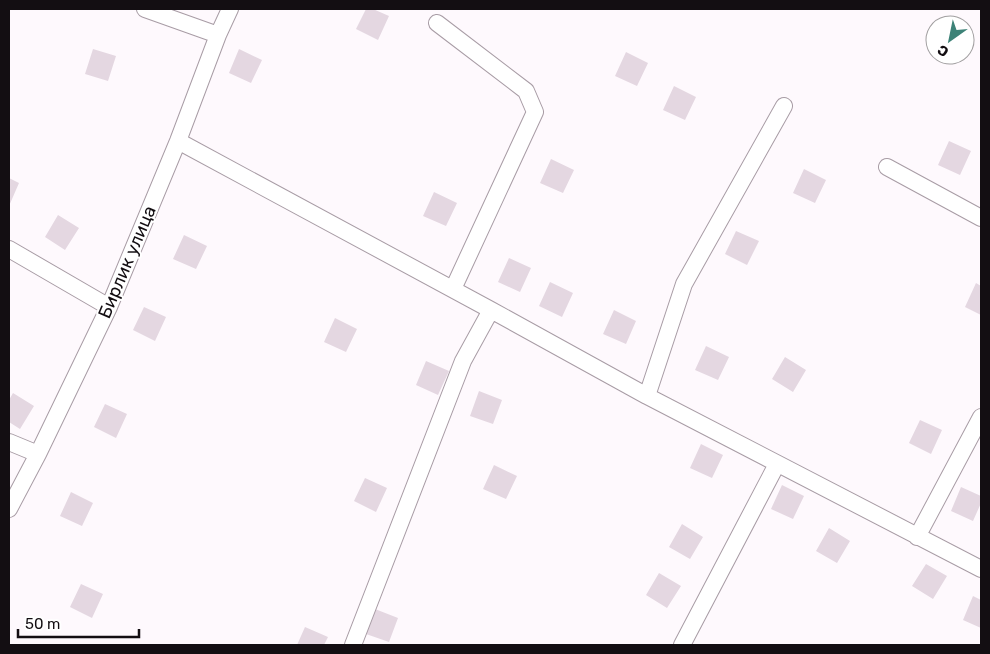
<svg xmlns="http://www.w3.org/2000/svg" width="990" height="654" font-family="Rubik,sans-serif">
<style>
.building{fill:#e4d7e1}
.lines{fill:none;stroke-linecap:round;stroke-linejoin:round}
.minor-casing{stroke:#a89ca5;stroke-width:18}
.minor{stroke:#fff;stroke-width:16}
.labels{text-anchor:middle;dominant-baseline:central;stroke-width:4;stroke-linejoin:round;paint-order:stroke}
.street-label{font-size:18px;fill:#130e12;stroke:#fff}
</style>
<rect width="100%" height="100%" fill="#fef9fd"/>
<!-- building -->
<path class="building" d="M366 9H373L389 16 378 40 356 29Z
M93 49 116 56 108 81 85 74Z
M239 49 262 60 251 83 229 73Z
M626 52 648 63 637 86 615 76Z
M674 86 696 97 685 120 663 110Z
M949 141 971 151 960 175 938 165Z
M551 159 574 170 563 193 540 183Z
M804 169 826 180 815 203 793 193Z
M9 178 19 183 9 206Z
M434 192 457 203 446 226 423 216Z
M58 215 79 228 65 250 45 237Z
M736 231 759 241 747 265 725 254Z
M184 235 207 246 196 269 173 259Z
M509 258 531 268 520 292 498 282Z
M550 282 573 293 562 317 539 306Z
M976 283 981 286V315L965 307Z
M144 307 166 317 155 341 133 330Z
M614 310 636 321 626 344 603 334Z
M335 318 357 329 346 352 324 342Z
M706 346 729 357 718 380 695 370Z
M785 357 806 370 793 392 772 379Z
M426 361 449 371 438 395 416 385Z
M479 391 502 400 493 424 470 416Z
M13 393 34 406 20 429 9 422V400Z
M105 404 127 414 116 438 94 427Z
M920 420 942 430 931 454 909 443Z
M701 444 723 455 712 478 690 468Z
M494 465 517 476 506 499 483 489Z
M365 478 387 488 376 512 354 501Z
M782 485 804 496 793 519 771 509Z
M961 487 981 496V503L973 521 951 511Z
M71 492 93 503 82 526 60 516Z
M682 524 703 537 690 559 669 547Z
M829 528 850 541 837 563 816 551Z
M926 564 947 576 933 599 912 586Z
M659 573 681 586 667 608 646 595Z
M81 584 103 594 92 618 70 607Z
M973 596 981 600V628L963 620Z
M375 609 398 618 389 642 366 634Z
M305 627 328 637 324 645H297Z"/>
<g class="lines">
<!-- minor casing -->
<g class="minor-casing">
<path id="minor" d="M145 9 218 35
M437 23 526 91 535 112 453 289
M178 141 491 310 647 396 981 569
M887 167 981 218
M9 249 109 307
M647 396 684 284 784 106
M9 442 38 454
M9 509 38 454 109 307 178 141 218 35 230 9
M917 537 981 417
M353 645 463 361 491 310
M682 645 777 464"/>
</g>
<!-- minor -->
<use href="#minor" class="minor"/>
</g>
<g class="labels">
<!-- street labels -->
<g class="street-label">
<text transform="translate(127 262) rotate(-67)">Бирлик улица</text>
</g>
</g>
<!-- border -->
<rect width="990" height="654" fill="none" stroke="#130e12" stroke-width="20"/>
<!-- north arrow -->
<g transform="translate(950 40) rotate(213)"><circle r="24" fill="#ffffff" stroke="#a19fa0"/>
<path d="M0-4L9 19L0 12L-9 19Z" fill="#3d8277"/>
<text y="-8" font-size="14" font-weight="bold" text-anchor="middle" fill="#130e12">С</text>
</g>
<!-- scale -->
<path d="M18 629v8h121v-8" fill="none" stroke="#130e12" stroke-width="2.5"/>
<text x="25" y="629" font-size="15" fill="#130e12" stroke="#ffffff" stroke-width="4" paint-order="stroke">50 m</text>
</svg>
